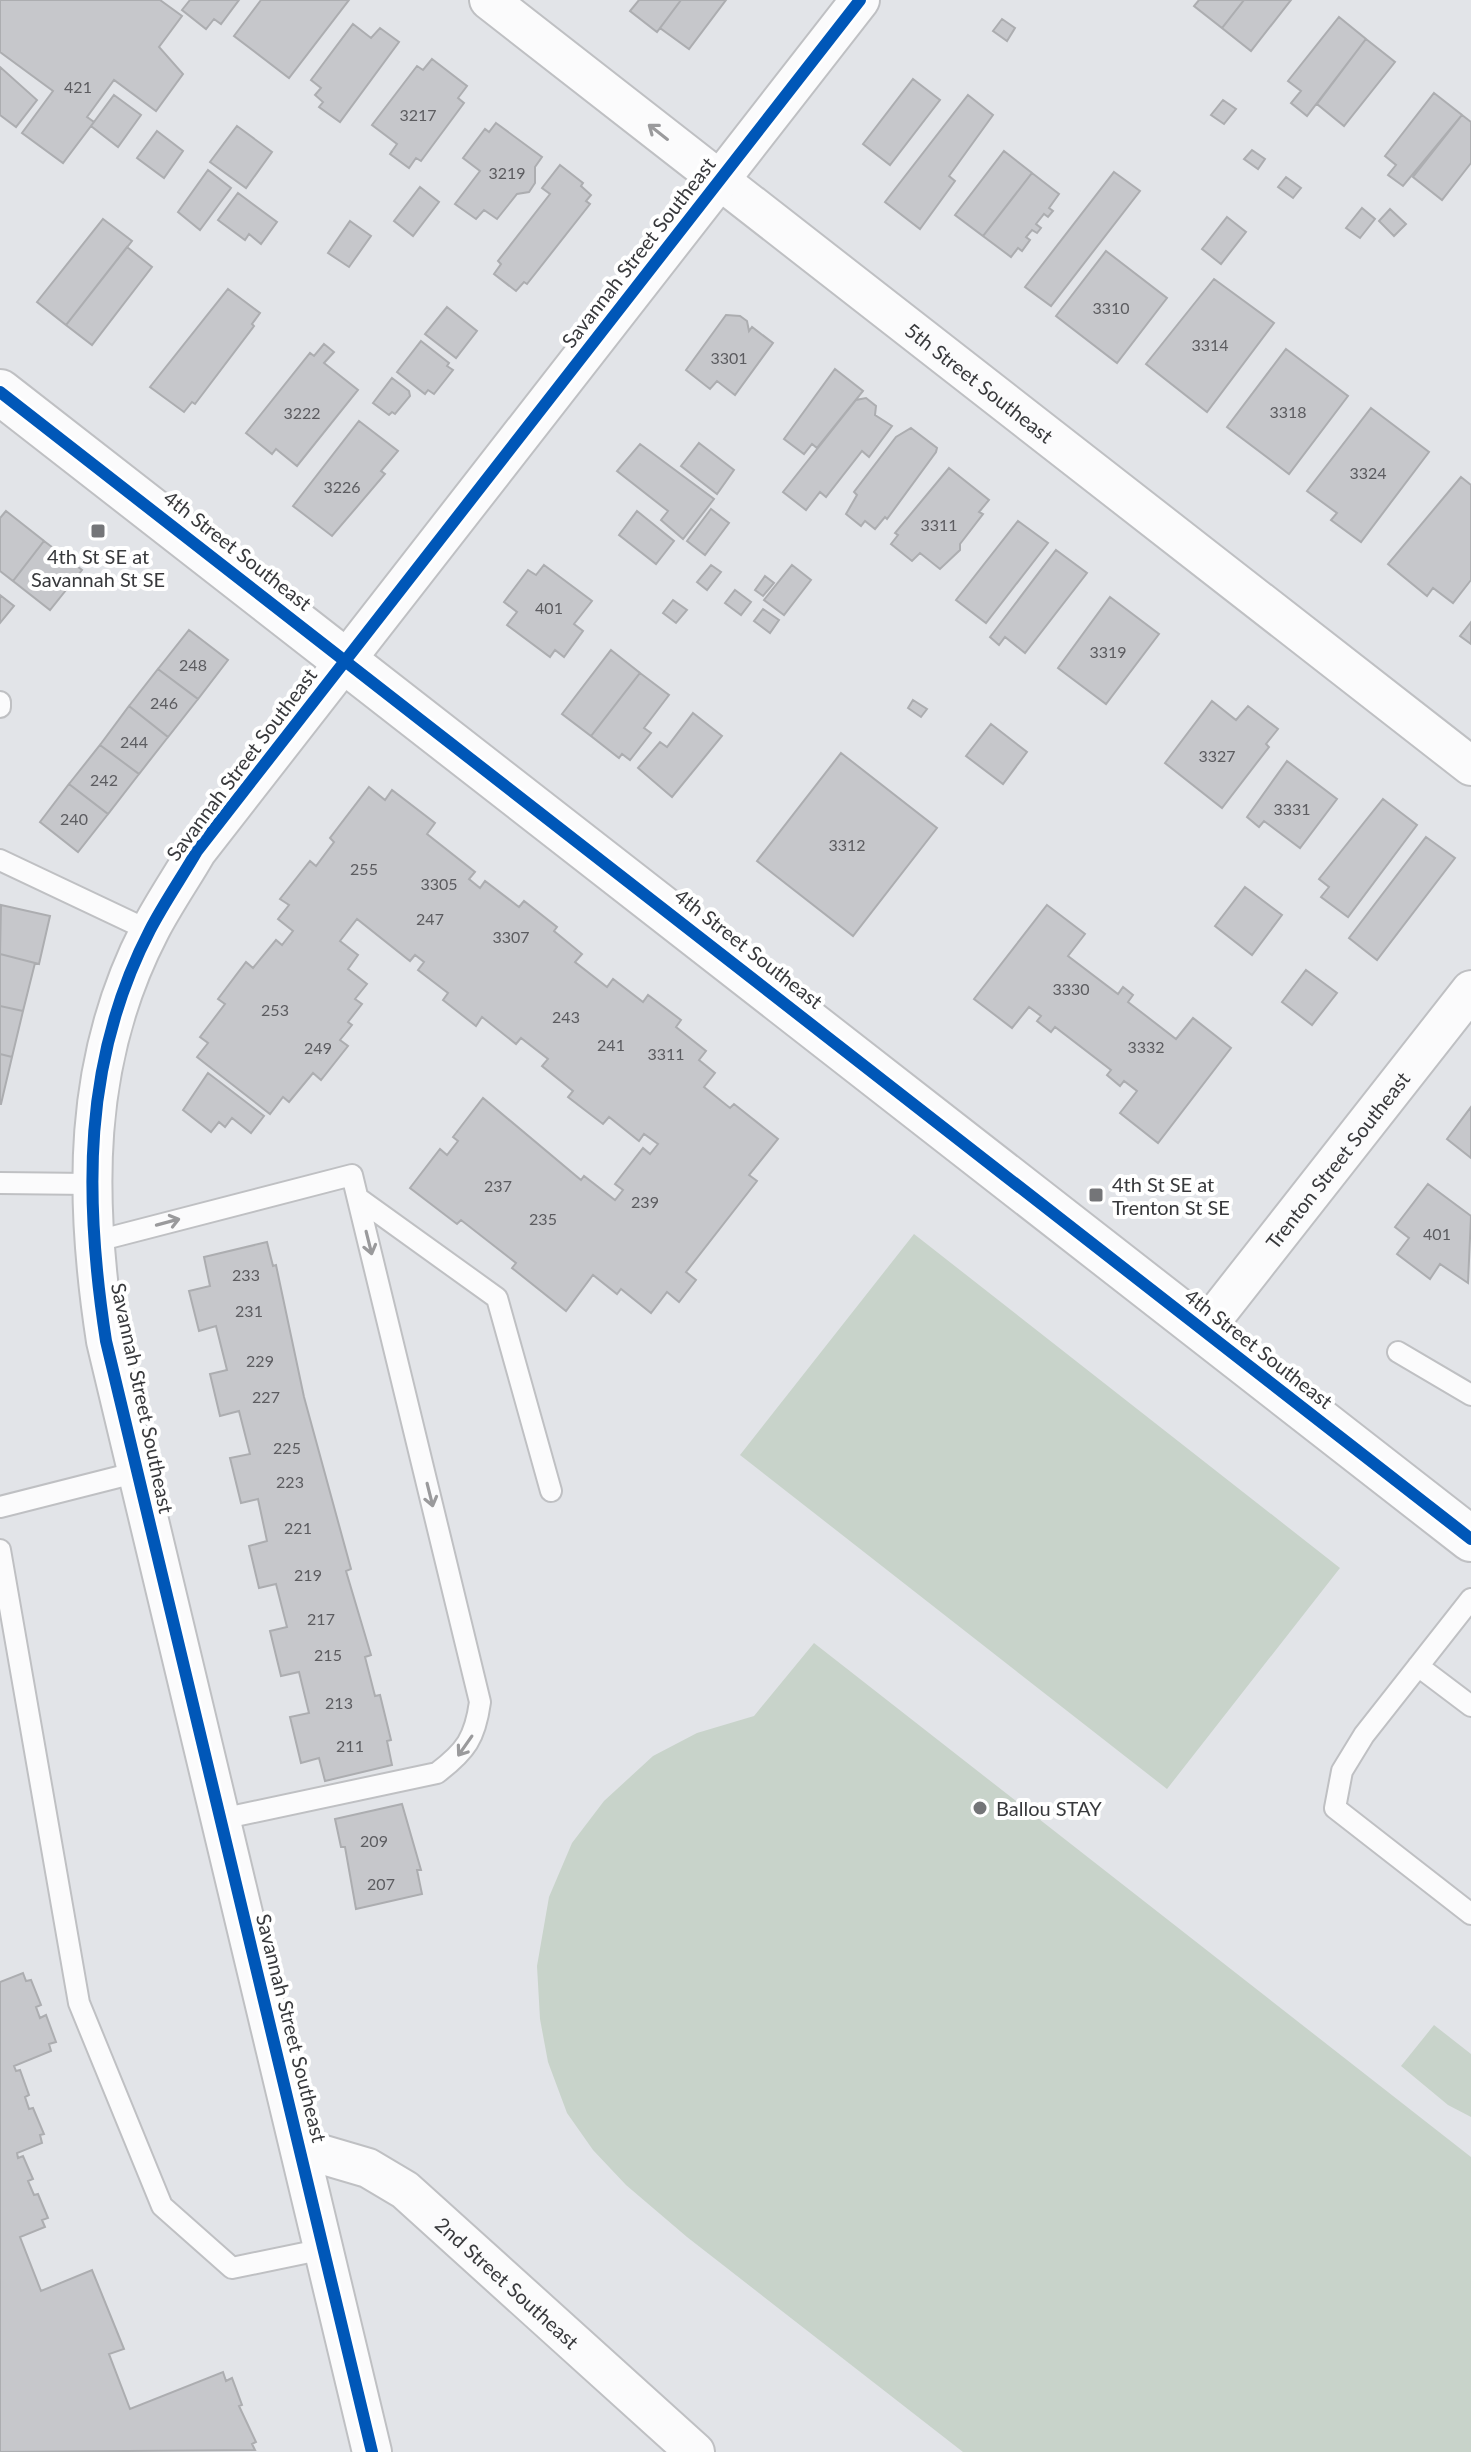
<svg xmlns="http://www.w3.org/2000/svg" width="1471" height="2452" font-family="Lato,sans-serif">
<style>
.green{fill:#c8d3ca}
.building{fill:#c6c7cb;stroke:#acadb0;stroke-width:2}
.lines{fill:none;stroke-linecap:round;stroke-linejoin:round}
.lane-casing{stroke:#bfc0c3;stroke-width:24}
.street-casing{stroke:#bfc0c3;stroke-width:42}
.secondary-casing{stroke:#bfc0c3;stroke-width:48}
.lane{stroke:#fbfbfc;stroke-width:20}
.street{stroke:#fbfbfc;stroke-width:38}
.secondary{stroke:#fbfbfc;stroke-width:44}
.cycleway-casing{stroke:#fff;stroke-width:17}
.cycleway{stroke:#0057b8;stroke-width:12}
.oneway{stroke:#9a9a9c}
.poi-dot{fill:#747578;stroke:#fff;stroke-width:3}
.labels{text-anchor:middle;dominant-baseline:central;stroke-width:8;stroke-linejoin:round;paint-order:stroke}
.number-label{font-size:16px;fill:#5c5c60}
.street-label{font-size:20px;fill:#38393c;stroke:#fff}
.poi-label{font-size:20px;fill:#38393c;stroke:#fff;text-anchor:start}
</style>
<rect width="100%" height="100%" fill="#e2e4e8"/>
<!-- green -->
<path class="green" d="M914 1234 1340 1568 1167 1789 740 1455Z
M814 1643 1471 2157V2452H963L687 2237 626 2185 593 2150 567 2113 548 2062 540 2019 537 1966 549 1897 572 1843 604 1801 653 1756 697 1733 754 1716Z
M1434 2025 1471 2054V2117L1448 2105 1401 2066Z"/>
<!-- building -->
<path class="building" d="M0 0H160L182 16 159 47 183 74 156 111 114 80 87 117 94 122 63 163 22 133 53 91 0 52Z
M190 0H239L221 24 214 19 206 29 182 10Z
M261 0H349L289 78 234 36Z
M639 0H681L657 32 630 11Z
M681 0H726L689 49 660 28Z
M1199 0H1244L1222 28 1194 6Z
M1244 0H1291L1251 51 1222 28Z
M1339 17 1366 39 1307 116 1291 103 1301 91 1288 81Z
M1002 19 1015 28 1007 41 993 31Z
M353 24 371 38 380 28 399 42 340 122 319 107 323 102 315 95 321 88 311 80Z
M1366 39 1395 62 1344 126 1317 104Z
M432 59 467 86 458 98 464 103 421 161 416 158 409 168 390 154 397 144 372 125 417 66 423 70Z
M0 67 37 100 16 127 0 115Z
M913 79 940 100 890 165 863 144Z
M1434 93 1462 115 1403 186 1388 175 1396 165 1385 156Z
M114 95 141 115 118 147 91 126Z
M968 95 993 115 949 176 955 181 920 229 885 202Z
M1223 100 1236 109 1224 124 1211 115Z
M1462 115 1471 122V163L1442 200 1413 177Z
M496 123 542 157 535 167V183L529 192 517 194 497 219 484 210 476 219 455 204 480 171 463 158 485 129 489 132Z
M237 126 272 152 246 188 210 162Z
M157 131 183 151 164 178 137 158Z
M1252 150 1265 159 1258 169 1244 159Z
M1004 151 1032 173 983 236 955 215Z
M560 165 583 183 581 186 591 195 586 201 590 204 527 284 524 282 516 291 494 274 501 264 498 261 550 194 542 188Z
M208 170 231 188 200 230 178 212Z
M1114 172 1140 191 1051 306 1025 287Z
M1032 173 1059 194 1049 208 1053 211 1048 217 1044 214 1036 224 1041 228 1037 233 1032 230 1026 237 1030 240 1022 251 1018 248 1011 257 983 236Z
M1286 177 1301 188 1293 198 1278 187Z
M420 187 439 202 413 236 394 221Z
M238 193 277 222 261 244 249 234 245 240 218 220Z
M1362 208 1375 219 1360 238 1346 228Z
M1390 209 1406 224 1394 236 1379 221Z
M1227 217 1246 232 1221 264 1202 249Z
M103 219 132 241 66 325 37 302Z
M350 221 371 236 349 267 328 253Z
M127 247 152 267 92 345 66 325Z
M1106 251 1167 298 1117 363 1056 316Z
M1214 279 1274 323 1207 412 1146 364Z
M228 289 260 313 252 324 254 326 195 404 192 402 184 412 150 387Z
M447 307 477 331 456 358 425 334Z
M726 315 740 316 747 321 749 331 752 327 773 343 735 395 717 381 710 389 686 370Z
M421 341 449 363 447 366 453 370 434 394 428 390 425 394 397 372Z
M324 344 334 352 324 363 358 390 297 466 276 449 272 454 246 433 310 353 314 356Z
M1286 349 1348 396 1289 474 1227 427Z
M835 369 863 391 817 448 812 444 804 454 784 439Z
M392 378 409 391 410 396 395 414 392 412 389 415 373 403Z
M866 398 876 406 875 415 892 426 869 457 862 451 826 497 820 492 806 510 783 492 856 400Z
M1371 408 1429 452 1361 542 1331 520 1337 513 1307 491Z
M359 421 398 451 381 471 385 474 332 536 293 506Z
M911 428 937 448 936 452 887 519 885 517 875 529 865 521 861 526 846 514 857 495 854 492 896 437Z
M699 443 734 470 717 494 681 466Z
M640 444 714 499 683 539 661 520 668 511 617 471Z
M949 468 989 500 979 512 983 514 960 544V550L940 569 920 553 912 561 891 544 898 535 895 533Z
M1461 477 1471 485V580L1453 603 1433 588 1427 596 1388 564Z
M711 509 729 523 705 555 687 541Z
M6 511 44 541 13 581 0 571V518Z
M637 511 674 541 656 564 619 535Z
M1018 521 1048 543 986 623 956 600Z
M44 541 82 570 50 610 13 581Z
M1056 550 1087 573 1025 653 1005 637 999 645 990 637Z
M544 565 592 601 574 624 583 631 564 657 555 650 550 657 507 625 517 612 504 602 528 570 536 575Z
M711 565 721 572 707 590 697 582Z
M792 565 811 580 784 615 764 600Z
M765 576 774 583 763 596 755 590Z
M735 590 751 602 741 615 725 603Z
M0 595 14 606 0 623Z
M1110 597 1159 634 1106 704 1058 668Z
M673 600 687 610 676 623 663 613Z
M763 609 779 620 770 633 754 621Z
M1471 622V644L1460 636Z
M189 630 228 660 198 699 158 669Z
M611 650 640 673 591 736 562 714Z
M158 669 198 699 168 737 129 706Z
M640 673 669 695 644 728 651 733 630 760 622 754 619 758 591 736Z
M913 700 927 709 921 717 908 708Z
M1212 701 1236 720 1248 706 1278 729 1266 744 1269 747 1222 808 1165 763Z
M129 706 168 737 139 774 100 745Z
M693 713 722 736 672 797 638 768 660 742 667 747Z
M991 724 1027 752 1003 784 966 756Z
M100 745 139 774 108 814 69 784Z
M841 753 937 828 853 936 757 861Z
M1287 761 1337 799 1300 848 1264 821 1259 827 1247 817Z
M69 784 108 814 78 852 40 822Z
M369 787 385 800 392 790 435 823 427 834 475 872 469 879 480 888 485 881 519 907 524 901 557 927 554 931 582 954 575 962 607 987 613 979 643 1002 648 995 681 1020 676 1027 706 1051 699 1060 715 1073 704 1087 730 1108 734 1104 778 1139 749 1175 757 1181 686 1272 696 1280 679 1302 667 1292 651 1313 621 1289 617 1294 593 1275 566 1311 512 1268 516 1263 461 1220 457 1224 410 1188 440 1149 447 1155 458 1141 453 1137 483 1098 581 1180 584 1176 615 1200 623 1190 615 1184 643 1148 650 1154 658 1144 644 1134 639 1141 609 1117 603 1124 568 1097 573 1091 542 1066 548 1059 521 1038 516 1044 482 1017 476 1026 443 1000 448 993 418 970 424 962 415 955 410 961 357 919 340 941 358 955 348 969 367 984 355 999 362 1004 348 1022 352 1025 340 1040 348 1046 321 1080 313 1073 289 1102 283 1097 270 1114 197 1057 208 1043 200 1037 225 1004 218 999 246 962 253 968 276 940 282 945 293 931 278 919 289 905 280 899 310 861 316 866 334 842 330 838Z
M1383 799 1417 825 1348 917 1321 897 1329 887 1319 879Z
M1426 837 1455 858 1377 960 1349 938Z
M1245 887 1282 915 1252 955 1215 926Z
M1 905 50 916 39 964 0 954Z
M1047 905 1085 934 1068 956 1118 994 1123 987 1133 995 1128 1002 1176 1039 1193 1018 1231 1048 1158 1143 1120 1113 1137 1091 1124 1081 1120 1086 1107 1075 1111 1070 1055 1027 1051 1032 1037 1021 1041 1016 1029 1007 1012 1028 974 999Z
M0 954 35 963 23 1011 0 1006Z
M1306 970 1337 993 1312 1025 1282 1002Z
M0 1006 23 1011 12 1057 0 1054Z
M0 1054 12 1057 1 1104H0Z
M208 1073 264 1116 251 1133 232 1118 225 1127 219 1122 211 1132 183 1110Z
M1471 1107V1158L1447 1139Z
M1428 1184 1471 1216 1468 1283 1440 1264 1430 1279 1397 1254 1409 1238 1395 1227Z
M267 1242 273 1266 276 1265 304 1397 351 1569 346 1571 371 1655 365 1657 375 1696 380 1695 391 1740 387 1741 392 1765 325 1781 319 1758 301 1763 290 1717 309 1713 299 1672 281 1676 270 1631 287 1627 276 1584 259 1588 249 1546 267 1541 258 1499 241 1503 230 1458 250 1454 239 1411 220 1416 210 1374 227 1370 216 1326 199 1331 189 1291 210 1286 204 1257Z
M402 1804 421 1870H417L422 1894 356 1909 345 1847H341L335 1819Z
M23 1973 26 1981 31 1980 41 2005 36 2007 40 2018 46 2015 56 2042 49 2044 51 2051 14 2066 16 2071 20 2070 29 2095 25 2097 29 2109 33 2108 44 2134 40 2135 42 2143 17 2153 18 2158 23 2156 33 2179 28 2181 34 2195 38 2194 48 2218 42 2220 45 2227 20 2237 41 2291 92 2270 124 2349 109 2354 130 2409 223 2372 226 2381 232 2378 242 2405 239 2406 256 2442 252 2444 255 2450 0 2452V1982Z"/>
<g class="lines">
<!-- lane casing -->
<g class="lane-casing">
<path id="lane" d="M0 702V707
M0 860 150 931
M0 1183 90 1184
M358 1198 497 1298 551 1491
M93 1242 352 1175 480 1702C475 1738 466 1751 437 1773L221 1819
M1398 1352 1471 1395
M0 1507 138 1472
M0 1550 79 2003 162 2206 232 2268 324 2249
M1471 1599 1364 1735 1342 1771 1335 1808 1471 1914
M1418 1666 1471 1706"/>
</g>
<!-- street casing -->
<g class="street-casing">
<g id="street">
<path id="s1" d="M489 0 1471 766"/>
<path id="s2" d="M1204 1330 1471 990"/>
<path id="s3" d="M300 2148 368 2168 405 2190 695 2452"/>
<path d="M372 2452 106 1341C84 1199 82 1061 150 930 164 903 182 877 197 851L860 0"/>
</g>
</g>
<!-- secondary casing -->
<g class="secondary-casing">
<path id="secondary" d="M0 392 1471 1539"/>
</g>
<!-- lane -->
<use href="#lane" class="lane"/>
<!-- street -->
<use href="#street" class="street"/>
<!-- secondary -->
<use href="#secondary" class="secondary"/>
<!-- cycleway casing -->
<g class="cycleway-casing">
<path id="cycleway" d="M0 392 1471 1539
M372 2452 106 1341C84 1199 82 1061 150 930 164 903 182 877 197 851L860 0"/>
</g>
<!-- cycleway -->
<use href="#cycleway" class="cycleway"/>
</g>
<!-- one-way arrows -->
<defs><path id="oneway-shaft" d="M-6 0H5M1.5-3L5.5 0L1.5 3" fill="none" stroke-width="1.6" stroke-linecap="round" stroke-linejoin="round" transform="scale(2)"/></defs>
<g class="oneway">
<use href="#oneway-shaft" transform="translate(658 132) rotate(-142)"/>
<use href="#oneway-shaft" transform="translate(168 1222) rotate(-15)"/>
<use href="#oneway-shaft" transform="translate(369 1243) rotate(76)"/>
<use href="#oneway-shaft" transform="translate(430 1495) rotate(76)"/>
<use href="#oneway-shaft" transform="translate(465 1746) rotate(125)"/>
</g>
<!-- markers -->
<g class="poi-dot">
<rect x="90" y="523" width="16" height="16" rx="4"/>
<rect x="1088" y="1187" width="16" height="16" rx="4"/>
<circle cx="980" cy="1808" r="8"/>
</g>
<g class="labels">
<!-- number labels -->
<g class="number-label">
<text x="78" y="86">421</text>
<text x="418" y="114">3217</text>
<text x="507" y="172">3219</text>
<text x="1111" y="307">3310</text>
<text x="1210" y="344">3314</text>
<text x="729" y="357">3301</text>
<text x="1288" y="411">3318</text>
<text x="302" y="412">3222</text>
<text x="1368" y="472">3324</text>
<text x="342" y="486">3226</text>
<text x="939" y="524">3311</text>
<text x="549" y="607">401</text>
<text x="1108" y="651">3319</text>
<text x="193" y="664">248</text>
<text x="164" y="702">246</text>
<text x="134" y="741">244</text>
<text x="1217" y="755">3327</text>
<text x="104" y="779">242</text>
<text x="1292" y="808">3331</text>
<text x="74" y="818">240</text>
<text x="847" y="844">3312</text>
<text x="364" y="868">255</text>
<text x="439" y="883">3305</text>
<text x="430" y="918">247</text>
<text x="511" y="936">3307</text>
<text x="1071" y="988">3330</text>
<text x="275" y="1009">253</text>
<text x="566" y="1016">243</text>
<text x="611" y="1044">241</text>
<text x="1146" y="1046">3332</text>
<text x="318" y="1047">249</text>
<text x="666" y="1053">3311</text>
<text x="498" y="1185">237</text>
<text x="645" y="1201">239</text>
<text x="543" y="1218">235</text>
<text x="1437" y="1233">401</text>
<text x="246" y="1274">233</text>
<text x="249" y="1310">231</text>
<text x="260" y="1360">229</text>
<text x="266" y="1396">227</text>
<text x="287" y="1447">225</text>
<text x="290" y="1481">223</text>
<text x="298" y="1527">221</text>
<text x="308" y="1574">219</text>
<text x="321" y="1618">217</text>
<text x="328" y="1654">215</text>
<text x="339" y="1702">213</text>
<text x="350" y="1745">211</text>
<text x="374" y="1840">209</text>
<text x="381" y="1883">207</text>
</g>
<!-- street labels -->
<g class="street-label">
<text transform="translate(638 252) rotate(-52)">Savannah Street Southeast</text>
<text stroke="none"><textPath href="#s1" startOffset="622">5th Street Southeast</textPath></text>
<text transform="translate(238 550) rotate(38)">4th Street Southeast</text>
<text transform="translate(241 764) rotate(-53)">Savannah Street Southeast</text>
<text transform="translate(749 948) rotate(38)">4th Street Southeast</text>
<text stroke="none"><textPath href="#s2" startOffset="216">Trenton Street Southeast</textPath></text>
<text transform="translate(1259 1348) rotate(38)">4th Street Southeast</text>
<text transform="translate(143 1398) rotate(78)">Savannah Street Southeast</text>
<text transform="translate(292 2028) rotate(76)">Savannah Street Southeast</text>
<text stroke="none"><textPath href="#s3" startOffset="252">2nd Street Southeast</textPath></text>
</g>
<!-- poi labels -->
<g class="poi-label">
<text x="98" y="556" text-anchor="middle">4th St SE at<tspan x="98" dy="23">Savannah St SE</tspan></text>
<text x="1112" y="1184">4th St SE at<tspan x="1112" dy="23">Trenton St SE</tspan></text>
<text x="996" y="1808">Ballou STAY</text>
</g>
</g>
</svg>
